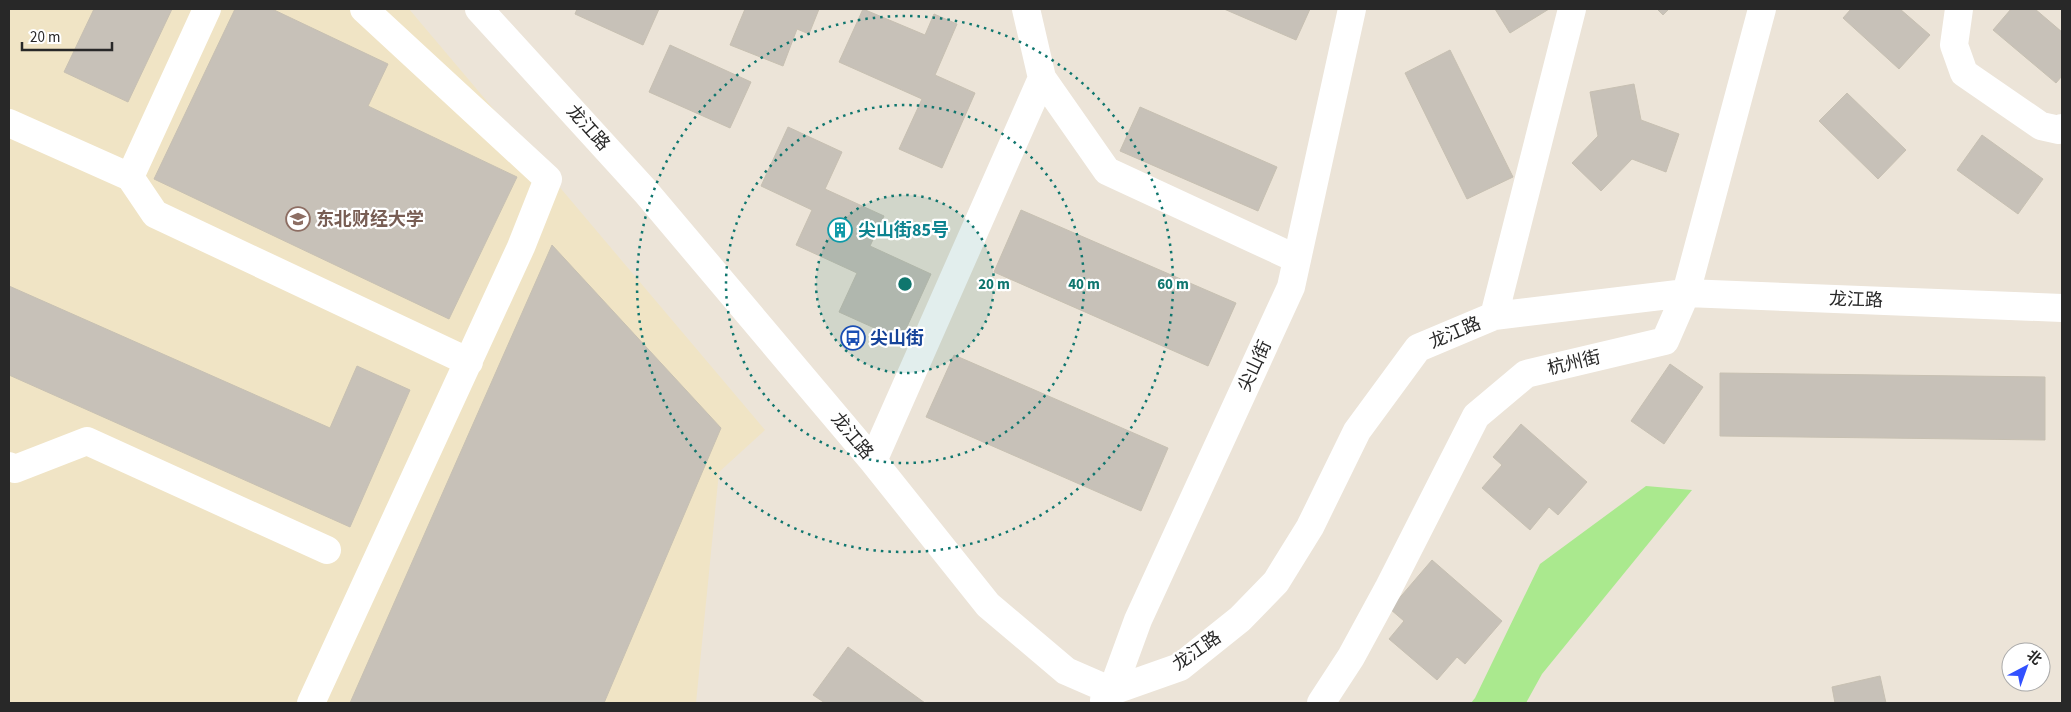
<svg xmlns="http://www.w3.org/2000/svg" width="2071" height="712" font-family="'Source Sans 3','Noto Sans SC',sans-serif">
<style>
.education{fill:#f0e4c5}
.green{fill:#aae98e}
.building{fill:#c7c1b8;stroke:#c7c0b2}
.lines{fill:none;stroke-linecap:round;stroke-linejoin:round}
.minor{stroke:#fff;stroke-width:28}
.ring{fill:none;stroke:#0f766e;stroke-width:2.5;stroke-dasharray:2.5 5}
.labels{text-anchor:middle;dominant-baseline:central;stroke-width:4.5;stroke-linejoin:round;paint-order:stroke}
.street-label{font-size:18px;fill:#282828;stroke:#fff}
.education-label{font-size:18px;font-weight:bold;fill:#785e54;stroke:#fff;text-anchor:start}
.culture-label{font-size:18px;font-weight:bold;fill:#0d838f;stroke:#fff;text-anchor:start}
.transit-label{font-size:18px;font-weight:bold;fill:#164399;stroke:#fff;text-anchor:start}
.centre{fill:#0f766e;stroke:#fff;stroke-width:2.5}
.ring-label{font-size:15px;text-anchor:middle;font-weight:bold;fill:#0f766e;stroke:#fff;stroke-width:4.5;stroke-linejoin:round;paint-order:stroke}
</style>
<rect width="100%" height="100%" fill="#ece4d8"/>
<!-- education -->
<path class="education" d="M9 9H409L765 430 719 472 696 703H9Z"/>
<!-- green -->
<path class="green" d="M1646 486 1692 490 1542 674 1526 703H1471L1475 698 1540 564Z"/>
<!-- building -->
<path class="building" d="M94 9H172L128 102 64 72Z
M235 9H272L388 64 368 106 517 177 449 319 154 179Z
M577 9H659L643 45 575 14Z
M745 9H819L809 34 797 29 783 66 730 45Z
M863 9 925 35 934 14 957 24 935 75 975 93 942 168 899 149 922 99 839 62Z
M1224 9H1310L1296 40Z
M1495 9H1549L1510 33Z
M1657 9H1669L1663 15Z
M1851 9H1900L1930 35 1899 69 1843 18Z
M2011 9H2035L2062 32V76L2056 83 1993 30Z
M670 45 751 82 730 128 649 92Z
M1450 50 1513 177 1467 199 1405 73Z
M1634 84 1641 120 1679 134 1666 172 1632 159 1601 191 1572 163 1598 136 1590 92Z
M1847 93 1906 150 1878 179 1819 121Z
M1140 107 1277 167 1258 211 1120 151Z
M788 127 842 152 825 189 884 216 870 246 931 274 901 340 839 312 857 273 796 245 812 210 761 186Z
M1982 135 2043 179 2018 214 1957 170Z
M1021 210 1236 303 1208 366 994 272Z
M552 245 721 428 604 703H350Z
M9 286 330 428 357 366 410 390 350 527 9 375Z
M954 355 1168 448 1141 511 926 417Z
M1670 364 1703 387 1664 444 1631 421Z
M1720 373 2045 377V440L1720 436Z
M1521 424 1587 482 1558 515 1549 507 1530 530 1482 488 1502 465 1493 457Z
M1432 560 1502 621 1465 664 1457 657 1437 680 1389 639 1404 621 1390 609Z
M848 647 925 703H825L813 695Z
M1880 676 1886 703H1835L1832 687Z"/>
<g class="lines">
<!-- minor -->
<path class="minor" d="M479 9 646 192 873 461 988 605 1066 671 1112 691 1180 667 1240 619 1276 582 1310 527 1357 431 1418 348 1494 316 1686 293 2062 308
M1959 9 1954 45 1964 73 2041 126 2059 130 2062 128
M1042 78 1107 171 1297 259
M9 123 130 177 207 9
M130 177 155 214 469 362
M1494 316 1572 9
M873 461 1042 78 1026 9
M9 466 15 469 87 441 327 550
M1104 700 1112 691 1138 620 1291 287 1352 9
M311 703 521 247 548 179 364 9
M1321 703 1351 657 1388 589 1476 416 1526 374 1665 341 1686 293 1762 9"/>
</g>
<!-- distance rings -->
<circle cx="905" cy="284" r="89" fill="#0f766e" fill-opacity=".12"/>
<g class="ring">
<circle cx="905" cy="284" r="89"/>
<circle cx="905" cy="284" r="179"/>
<circle cx="905" cy="284" r="268"/>
</g>
<!-- icons -->
<defs>
<g id="university-ring" transform="scale(1.25)"><circle r="9.5" fill="#fff" stroke="#8d6e63" stroke-width="1.5"/><path d="M0-5L7-2L0 1L-7-2ZM-4 1L0 2.5L4 1V4Q0 6-4 4Z" fill="#8d6e63"/></g>
<g id="building-ring" transform="scale(1.25)"><circle r="9.5" fill="#fff" stroke="#0f9aa8" stroke-width="1.5"/><path d="M-4-6H4V6H1V3H-1V6H-4ZM-2.5-4.3h1.7v1.8h-1.7ZM.8-4.3h1.7v1.8H.8ZM-2.5-1h1.7V.8h-1.7ZM.8-1h1.7V.8H.8Z" fill="#0f9aa8"/></g>
<g id="bus-ring" transform="scale(1.25)"><circle r="9.5" fill="#fff" stroke="#1a4fb4" stroke-width="1.5"/><path d="M-5-6H5V4H4V6H2V4H-2V6H-4V4H-5ZM-3.5-4V0h7V-4ZM-3.5 1.2v1.5H-2V1.2ZM2 1.2v1.5H3.5V1.2Z" fill="#1a4fb4"/></g>
</defs>
<g fill-rule="evenodd">
<use href="#university-ring" x="298" y="219"/>
<use href="#building-ring" x="840" y="230"/>
<use href="#bus-ring" x="853" y="338"/>
</g>
<g class="labels">
<!-- street labels -->
<g class="street-label">
<text transform="translate(588 128) rotate(48)">龙江路</text>
<text transform="translate(1856 300) rotate(2)">龙江路</text>
<text transform="translate(1455 333) rotate(-23)">龙江路</text>
<text transform="translate(1574 363) rotate(-13)">杭州街</text>
<text transform="translate(1255 366) rotate(-65)">尖山街</text>
<text transform="translate(852 436) rotate(50)">龙江路</text>
<text transform="translate(1197 651) rotate(-35)">龙江路</text>
</g>
<!-- education labels -->
<g class="education-label">
<text x="316" y="219">东北财经大学</text>
</g>
<!-- culture labels -->
<g class="culture-label">
<text x="858" y="230">尖山街85号</text>
</g>
<!-- transit labels -->
<g class="transit-label">
<text x="870" y="338">尖山街</text>
</g>
</g>
<circle cx="905" cy="284" r="8" class="centre"/>
<g class="ring-label">
<text x="994" y="289">20 m</text>
<text x="1084" y="289">40 m</text>
<text x="1173" y="289">60 m</text>
</g>
<!-- border -->
<rect width="2071" height="712" fill="none" stroke="#282828" stroke-width="20"/>
<!-- north arrow -->
<g transform="translate(2026 667) rotate(41)"><circle r="24" fill="#ffffff" stroke="#a9a9a9"/>
<path d="M0-4L9 19L0 12L-9 19Z" fill="#3251ff"/>
<text y="-8" font-size="14" font-weight="bold" text-anchor="middle" fill="#282828">北</text>
</g>
<!-- scale -->
<path d="M22 42v8h90v-8" fill="none" stroke="#282828" stroke-width="2.5"/>
<text x="30" y="42" font-size="15" fill="#282828" stroke="#ffffff" stroke-width="4" paint-order="stroke">20 m</text>
</svg>
